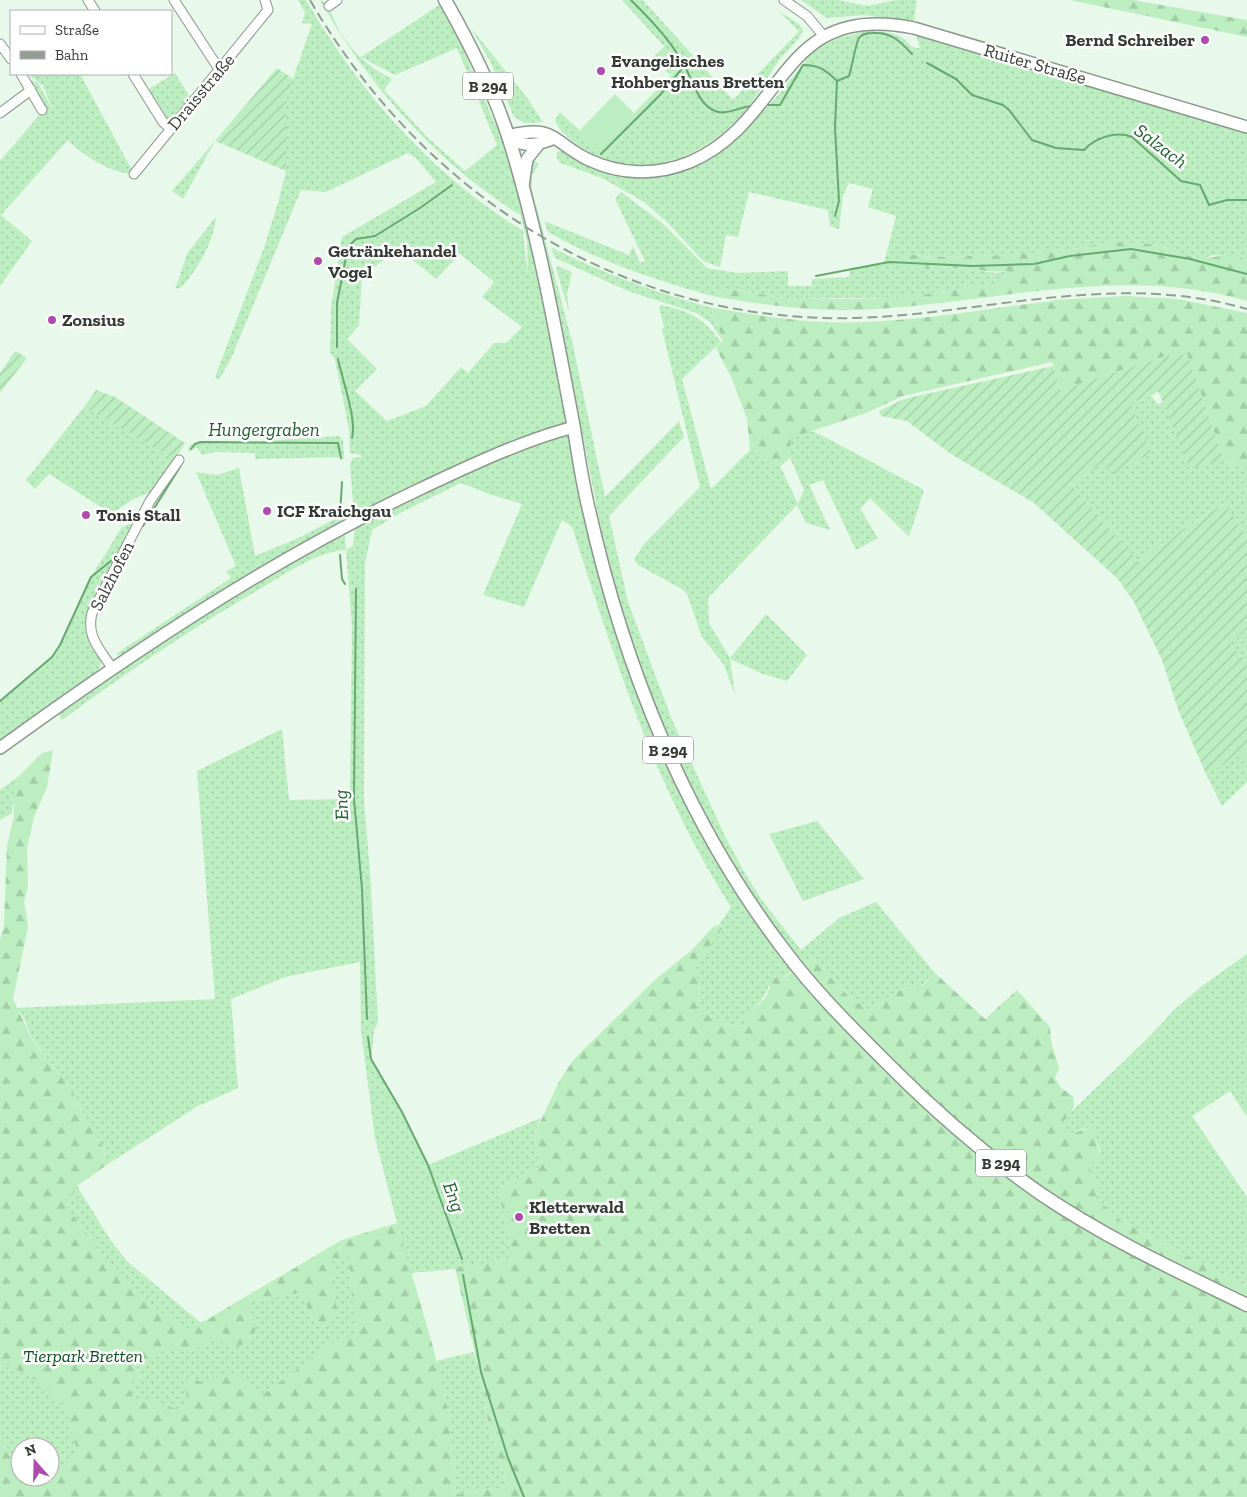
<svg xmlns="http://www.w3.org/2000/svg" width="1247" height="1497" font-family="'Zilla Slab',serif">
<style>
.grass{fill:url(#grass-dots);fill-rule:evenodd}
.forest{fill:url(#forest-firs);fill-rule:evenodd}
.garden{fill:url(#garden-furrows)}
.pitch{fill:#bceec1}
.lines{fill:none;stroke-linecap:round;stroke-linejoin:round}
.stream{stroke:#68a871;stroke-width:2}
.street-casing{stroke:#8a998c;stroke-width:11}
.secondary-casing{stroke:#8a998c;stroke-width:14}
.primary-casing{stroke:#8a998c;stroke-width:15}
.street{stroke:#fff;stroke-width:9}
.secondary{stroke:#fff;stroke-width:11}
.primary{stroke:#fff;stroke-width:12}
.rail{stroke:#929d93;stroke-width:2;stroke-dasharray:10 5;stroke-linecap:butt}
.poi-dot{fill:#b04aaf;stroke:#fff;stroke-width:2}
.labels{text-anchor:middle;dominant-baseline:central;stroke-width:5;stroke-linejoin:round;paint-order:stroke}
.shield{fill:#fff;stroke:#717571;stroke-width:1}
.shield-label{font-size:16px;font-weight:bold;fill:#343a34}
.poi-label{font-size:18px;font-weight:bold;fill:#343a34;stroke:#fff;text-anchor:start}
.street-label{font-size:18px;fill:#343a34;stroke:#fff}
.park-label{font-size:18px;font-style:italic;fill:#06521e;stroke:#fff}
.water-label{font-size:19px;font-style:italic;fill:#1c612c;stroke:#fff}
</style>
<defs>
<pattern id="grass-dots" width="8" height="8" patternUnits="userSpaceOnUse" patternTransform="scale(1.25)"><rect width="8" height="8" fill="#bceec1"/><path d="M2 2h.1M6 6h.1" fill="none" stroke="#a2cda6" stroke-width="1.8" stroke-linecap="round"/></pattern>
<pattern id="forest-firs" width="22" height="20" patternUnits="userSpaceOnUse" patternTransform="scale(1.25)"><rect width="22" height="20" fill="#bceec1"/><path d="M5 1l3.5 6h-7zM16 11l3.5 6h-7z" fill="#a2cda6"/></pattern>
<pattern id="garden-furrows" width="10" height="10" patternUnits="userSpaceOnUse" patternTransform="scale(1.25)"><rect width="10" height="10" fill="#bceec1"/><path d="M-1 1l2-2M0 10L10 0M9 11l2-2" fill="none" stroke="#a2cda6"/></pattern>
</defs>
<rect width="100%" height="100%" fill="#e8f8ea"/>
<!-- grass -->
<path class="grass" d="M298 0H306C360 93 431 174 523 231L528 275 527 241 508 167 520 215C437 163 368 85 320 0 329 3 335 23 340 32 356 56 367 65 392 79L384 90 426 136 465 171 497 145 457 48 395 75 361 57 439 5 461 44 495 124 503 122 619 620 560 320 531 200 528 166 531 158 539 164 532 175V190L572 341 605 497 679 421 684 437 609 516 628 602 672 720 724 834 742 868 761 899 801 950 839 918 876 902 934 972 926 982 916 989 907 987 898 991 867 1011 861 1004 854 1002 812 958 768 987C764 1003 748 1010 744 1025L733 1026 697 1009 700 988 695 969 722 927 719 925 731 907C657 792 614 658 572 527L562 520 524 607 483 595 522 504 492 495 461 483 402 512 372 530 365 564 364 799 371 887 378 1023 374 1030 371 1059 402 1112 428 1165 541 1118 534 1135 541 1166 498 1189 513 1257 506 1260 446 1270 410 1273 375 1138 361 1030 360 962 285 977 231 999 238 1088 198 1106 108 1164 102 1144 91 1130 79 1106 57 1071 33 1040 23 1016 16 1008 215 999 197 771 282 729 289 800 350 799 352 627 346 550C315 552 286 574 260 589 191 629 126 673 62 720L58 713 187 621 339 534 345 536 346 550 353 545 355 526 350 464 353 458 362 457 360 455 350 453 349 430 335 359 330 353 331 307 342 237 436 182 416 158 408 153 326 192 301 190 230 361 219 379 215 377 264 248 278 203 286 171V99L312 24 302 23 305 13ZM399 249 436 279 460 254 494 282 482 297 522 327 506 343H494L468 373 461 367 426 406 387 421 355 391 377 369 347 339 359 325 362 276Z
M622 0H643L733 100 799 31 778 11 799 24 803 31C798 42 787 50 779 60 767 78 757 97 743 113 708 154 649 180 597 156 583 149 560 135 555 120L560 112 599 149 681 65Z
M801 0H838L867 6 897 0H917L914 22 864 15 827 18Z
M471 28 528 99 543 122 525 123 514 117 491 63Z
M867 31C878 31 893 32 903 38 910 43 910 49 920 48L917 38 918 33 1247 128V261L1242 257 1213 255 1202 259 1176 252 1167 247 1112 242 1060 251 1011 255 931 257 907 254 909 268H958L996 273 1007 271 1000 284 990 287 976 286 921 295 909 294 897 298H784L722 288 716 297C658 281 600 262 548 232L544 221 629 255 633 246 640 263 645 261 615 199 621 192 662 223 707 268 737 273 788 271V286H812V279L849 277 850 268 884 263 896 216 868 207 873 189 849 183 843 195 839 229 830 226 828 210 749 192 738 237 726 235 720 267 703 261 668 223 644 202 602 178 560 163 557 158V152L563 150 583 161 675 171 750 122 768 107 814 51 838 38Z
M175 73 190 97 173 118 168 120 149 89Z
M28 74H80L134 174C112 174 83 156 68 140L1 215 32 241 0 286V161L46 107 31 80 38 83 53 110 43 86Z
M215 141 183 199 172 191Z
M216 217C213 244 199 266 182 287L175 289 188 252Z
M551 247C603 274 657 293 713 308L712 313 723 341 710 322 696 313 628 291 555 258Z
M558 266 572 272 567 294 569 312 556 268Z
M661 305C691 311 703 318 721 342L682 379 711 489 750 450 774 465 780 466 798 504 804 490 790 458V438L810 431 821 435 924 490 909 537 870 498 860 509 878 538 856 550 823 480 809 485 830 530 806 523 797 505 708 598 709 623 730 658 766 614 807 655 787 681 763 674 730 659 735 695 724 665 702 637 687 594 682 589 638 565 634 559 644 544 700 487 662 329 664 327 659 307Z
M1151 396 1158 404 1164 402 1190 468 1224 460 1233 466 1247 465V537L1224 503 1178 532 1139 562 1071 485 1105 461 1130 403Z
M84 407 175 460 156 490 133 499 112 514 49 474 35 489 26 480Z
M339 436 343 440 344 459 340 460V457L255 459V453L215 452 202 455 197 447 189 452 188 450 190 445 199 441 251 442Z
M239 468 255 556 296 539 343 515 345 517 341 523 235 583 128 653 117 655 116 654 231 578 226 571 236 566 196 472 217 475Z
M135 522 85 627 89 640 102 660 99 668 93 676 0 743V701L52 657 60 645 91 577 122 527Z
M1247 629V663L1230 643Z
M1247 751V782L1222 806 1206 774Z
M18 777 13 796 12 813 0 820V790Z
M817 821 864 879 803 901 769 834Z
M1247 954V1117L1230 1091 1192 1116 1247 1197V1287L1120 1220 1095 1197 1096 1177 1090 1170 1092 1162 1101 1152 1095 1140 1084 1128 1069 1135 1059 1128 1070 1113 1149 1037 1174 1010 1202 986Z
M77 1186 111 1241 128 1262 201 1323 342 1240 343 1244 355 1243 358 1340 256 1407 57 1493 12 1474 0 1444V1278L68 1206ZM20 1447H50V1477H20Z
M473 1352 478 1366 490 1430 508 1487 456 1494 450 1419 436 1361Z"/>
<!-- forest -->
<path class="forest" d="M1070 0H1133L1247 20V37Z
M1112 242C1129 243 1149 242 1166 247 1177 250 1191 259 1202 258 1216 258 1235 251 1247 261V301C1124 265 1002 301 878 309 823 313 771 306 716 297L721 288 784 298 849 299 897 298 909 294 921 295 976 286 990 287 1000 284 1007 271C989 273 973 269 956 268 938 267 918 271 901 266L906 254 931 257 1011 255 1060 251Z
M1127 296 1178 299 1247 313V465L1233 466 1224 460 1187 354 1166 356 1060 390 1052 362 903 396 866 413 791 438 790 458 781 466 774 465 750 450 747 419 733 381 716 348 723 340 712 313 713 308C750 314 786 320 823 322 899 325 975 310 1051 301V303L1053 300Z
M53 750 47 787 34 817 27 848 28 887 24 901 28 927 13 999 33 1041 70 1088 83 1115 102 1144 108 1164 77 1186 67 1207 104 1257 143 1298 182 1328H194L342 1240 397 1223 433 1347 450 1419 456 1494 508 1487 490 1430 478 1366 455 1268 506 1260 513 1257 498 1189 541 1166 534 1135 559 1082 574 1059 657 978 691 951 714 926 719 925 722 928 695 969 700 988 697 1009 733 1026 744 1025 745 1018 766 997 773 978 785 977 812 958 854 1002 861 1004 867 1011 898 991 907 987 916 988 926 983 934 972 985 1019 1017 990 1050 1027 1051 1041 1059 1068 1055 1078 1061 1088 1073 1096 1074 1107 1059 1128 1070 1135 1093 1125 1098 1131 1095 1140 1102 1159 1092 1162 1090 1170 1100 1183 1095 1197 1120 1220 1247 1287V1497H0V1425L14 1468 20 1470V1477H37L51 1482 77 1451 65 1405 34 1379 10 1366 0 1370V940L4 925 7 846 14 816 13 796 18 777 42 753ZM349 1257 355 1336 336 1340 264 1394 229 1371 204 1384 192 1377 183 1380 189 1405 179 1410 153 1401 133 1398 128 1385 142 1377 136 1364 163 1349 191 1353 212 1336 231 1348C251 1343 253 1341 257 1322L244 1310 257 1302 301 1292 317 1327 337 1313 332 1258Z"/>
<!-- garden -->
<path class="garden" d="M277 68 293 79 286 99V171L215 141Z
M15 351 27 358 0 393V373Z
M1187 354 1224 460 1190 469 1158 391 1151 396 1130 403 1151 453 1114 474 1105 461 1071 485 1139 562 1178 532 1225 503 1247 537V629L1230 643 1247 663V751L1206 774 1179 712 1162 660 1134 602 1118 579 1034 503 951 454 907 421 881 416 879 411 904 399 1053 366 1060 390 1166 356Z
M96 390 115 397 185 443 175 460 84 407Z"/>
<!-- pitch -->
<path class="pitch" d="M665 46 681 65 670 75 653 57Z
M615 94 634 113 599 150 579 131Z"/>
<g class="lines">
<!-- stream -->
<path class="stream" d="M631 0C654 23 677 47 690 77 696 90 701 105 715 111 727 116 741 106 753 106
M927 63 956 79 972 95 1003 105 1009 110 1032 140 1056 148 1084 150C1096 137 1116 131 1132 137L1181 181 1200 185 1209 205 1227 200H1247
M765 105H780L803 65C819 65 826 70 837 81L849 76C852 67 856 42 859 38 862 34 868 33 873 33 891 32 900 41 912 54
M601 154 660 95 685 65
M835 216 839 201 835 128 837 81
M816 276 889 262 973 266 1034 264 1070 256 1131 249 1190 259 1247 274
M337 347V303L348 247 356 239 375 236 420 208 452 185
M338 359C342 379 357 419 352 438
M191 449 195 444 201 442 338 443 341 458
M340 515 342 482
M143 526 180 467
M340 555 342 579 345 584
M356 589 354 799 362 889 367 1019
M0 701 52 657 60 645 91 577 117 556
M368 1037 371 1059 402 1112 428 1165 462 1259
M463 1275 481 1372 508 1458 524 1497"/>
<!-- street casing -->
<g class="street-casing">
<path id="street" d="M88 0 95 11
M174 0 219 69
M784 0 807 16 822 34
M329 6 337 0
M0 44 11 59
M21 74 42 110
M133 74 163 122 170 128
M0 113 31 90
M134 174 268 10 265 0
M112 668C100 649 86 637 92 613L150 501 179 460"/>
</g>
<!-- secondary casing -->
<g class="secondary-casing">
<path id="secondary" d="M508 136C554 124 552 141 587 159 620 175 656 176 690 162 788 120 778 0 914 28L1247 127
M508 136C523 149 538 145 555 138
M523 186 527 159 539 144
M0 748C134 651 270 560 420 489 469 466 521 441 574 427"/>
</g>
<!-- primary casing -->
<g class="primary-casing">
<path id="primary" d="M445 0C470 44 494 91 509 139 538 232 555 328 573 423 578 452 582 482 589 510 624 667 686 822 784 950 816 993 855 1031 893 1069 939 1115 988 1157 1041 1194 1106 1238 1177 1271 1247 1305"/>
</g>
<!-- street -->
<use href="#street" class="street"/>
<!-- secondary -->
<use href="#secondary" class="secondary"/>
<!-- primary -->
<use href="#primary" class="primary"/>
<!-- rail -->
<path class="rail" d="M310 0C428 204 639 332 878 317 1002 309 1124 273 1247 309"/>
</g>
<!-- markers -->
<g class="poi-dot">
<circle cx="1205" cy="40" r="5"/>
<circle cx="601" cy="71" r="5"/>
<circle cx="318" cy="261" r="5"/>
<circle cx="52" cy="320" r="5"/>
<circle cx="267" cy="511" r="5"/>
<circle cx="86" cy="515" r="5"/>
<circle cx="519" cy="1217" r="5"/>
</g>
<g class="labels">
<!-- shield labels -->
<g class="shield">
<rect x="463" y="72.5" width="50" height="27" rx="4"/>
<rect x="643" y="736.5" width="50" height="27" rx="4"/>
<rect x="976" y="1149.5" width="50" height="27" rx="4"/>
</g>
<g class="shield-label">
<text x="488" y="86">B 294</text>
<text x="668" y="750">B 294</text>
<text x="1001" y="1163">B 294</text>
</g>
<!-- poi labels -->
<g class="poi-label">
<text x="1195" y="40" text-anchor="end">Bernd Schreiber</text>
<text x="611" y="61">Evangelisches<tspan x="611" dy="21">Hohberghaus Bretten</tspan></text>
<text x="328" y="251">Getränkehandel<tspan x="328" dy="21">Vogel</tspan></text>
<text x="62" y="320">Zonsius</text>
<text x="277" y="511">ICF Kraichgau</text>
<text x="96" y="515">Tonis Stall</text>
<text x="529" y="1207">Kletterwald<tspan x="529" dy="21">Bretten</tspan></text>
</g>
<!-- street labels -->
<g class="street-label">
<text transform="translate(1035 64) rotate(16)">Ruiter Straße</text>
<text transform="translate(201 92) rotate(-50)">Draisstraße</text>
<text transform="translate(112 576) rotate(-63)">Salzhofen</text>
</g>
<!-- park labels -->
<g class="park-label">
<text x="83" y="1356">Tierpark Bretten</text>
</g>
<!-- water labels -->
<g class="water-label">
<text transform="translate(1161 146) rotate(37)">Salzach</text>
<text x="264" y="429">Hungergraben</text>
<text transform="translate(341 805) rotate(-93)">Eng</text>
<text transform="translate(454 1197) rotate(70)">Eng</text>
</g>
</g>
<!-- legend -->
<rect x="10" y="10" width="162" height="65" fill="#ffffff" stroke="#aeb0ae"/>
<rect x="20" y="26" width="25" height="8" fill="#ffffff" stroke="#aeb0ae"/>
<text x="55" y="35" font-size="15" fill="#343a34">Straße</text>
<rect x="20" y="51" width="25" height="8" fill="#929d93" stroke="#aeb0ae"/>
<text x="55" y="60" font-size="15" fill="#343a34">Bahn</text>
<!-- north arrow -->
<g transform="translate(35 1462) rotate(340)"><circle r="24" fill="#ffffff" stroke="#aeb0ae"/>
<path d="M0-4L9 19L0 12L-9 19Z" fill="#b04aaf"/>
<text y="-8" font-size="14" font-weight="bold" text-anchor="middle" fill="#343a34">N</text>
</g>
</svg>
